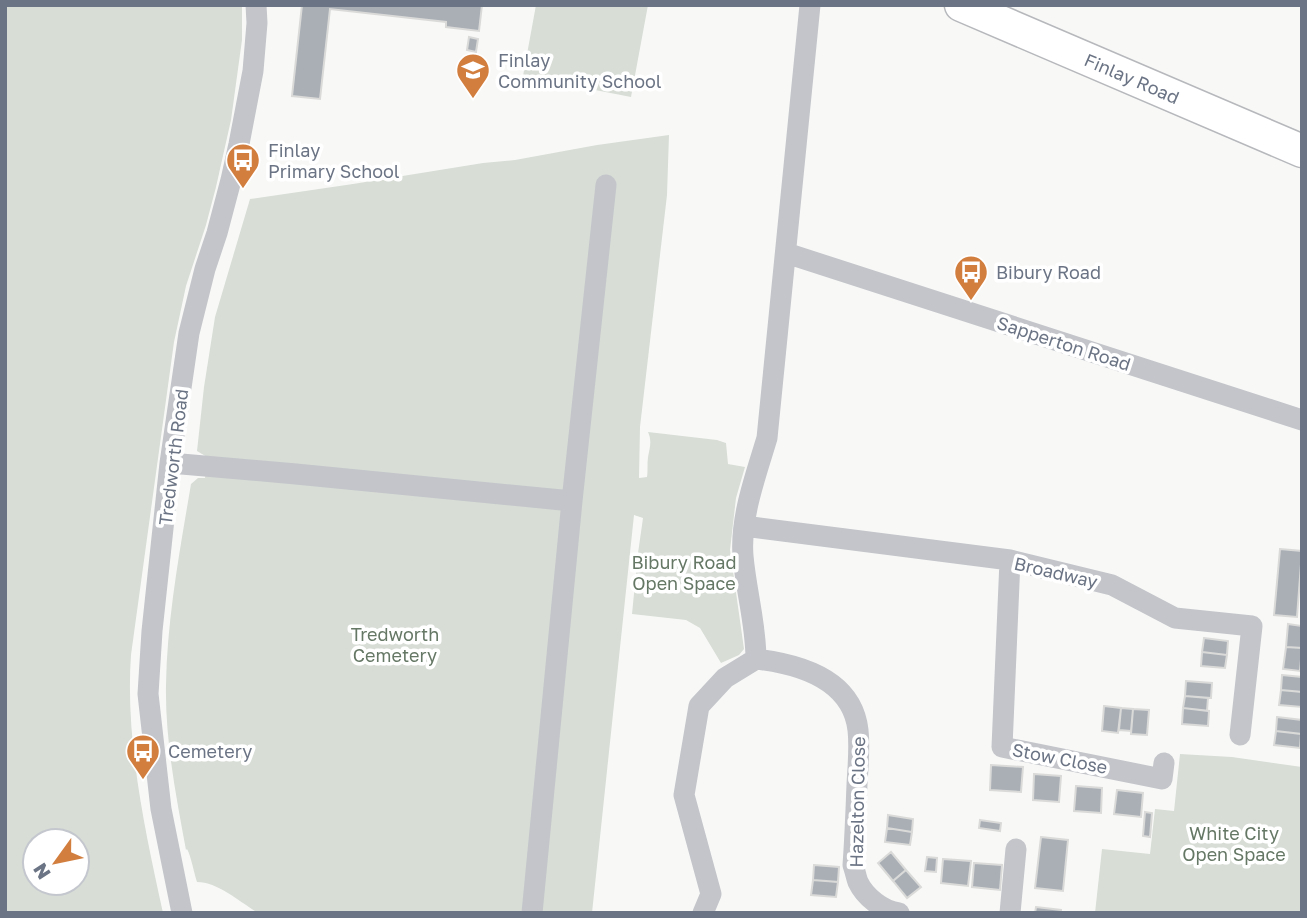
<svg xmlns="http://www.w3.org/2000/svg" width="1307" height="918" font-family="'Golos Text',sans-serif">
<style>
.green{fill:#d8ddd6;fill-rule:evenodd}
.building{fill:#aaafb6;stroke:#dadbd9;stroke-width:2}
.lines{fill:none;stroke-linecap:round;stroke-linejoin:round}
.highway-casing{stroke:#b6b8bc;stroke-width:35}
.minor{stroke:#c3c5ca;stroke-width:21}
.highway{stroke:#fff;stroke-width:32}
.labels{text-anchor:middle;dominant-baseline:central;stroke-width:7;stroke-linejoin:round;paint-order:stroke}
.poi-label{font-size:18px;fill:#6b7484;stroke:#fff;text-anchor:start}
.street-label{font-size:18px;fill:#6b7484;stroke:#fff}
.park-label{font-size:18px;fill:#657765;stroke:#fff}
</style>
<rect width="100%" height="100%" fill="#f8f9f7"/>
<!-- green -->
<path class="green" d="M5 5H242V40L231 120 216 187 206 225 186 286 174 342 131 655C125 740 145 830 163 913H5ZM35 841H77V883H35Z
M536 5H648L631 97 523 76Z
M669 135 667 195 640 427 639 478 647 477C648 471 647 464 648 457 650 447 652 441 648 432L717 440 726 443 728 464 745 467 736 498 730 550 744 649 739 655 721 663 700 628 686 620 632 614 638 553 643 518 634 515 592 913H258C240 902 218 882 197 882 194 873 191 856 187 849L186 850C176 796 165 740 166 685 167 619 180 549 191 484L198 478H205L207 457 197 451 204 387 215 317 250 199 353 184 483 163 515 160 597 145Z
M1180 754 1232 757 1302 767V913H1095L1102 849 1150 854 1155 809 1174 811Z"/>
<!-- building -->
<path class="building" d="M302 5H482L479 31 446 27V22L330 9 320 99 292 96Z
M469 37 478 39 476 52 467 50Z
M1280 549 1302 551 1297 617 1274 615Z
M1288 624 1302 626V648L1286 647Z
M1204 638 1228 641 1227 655 1202 652Z
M1286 647 1302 648 1300 671 1283 669Z
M1202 652 1227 655 1225 668 1201 666Z
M1282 675 1302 677V692L1281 690Z
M1186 681 1212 683 1211 698 1185 696Z
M1281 690 1302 692V707L1279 705Z
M1185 696 1208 698 1207 711 1183 708Z
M1104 706 1121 708 1118 733 1102 731Z
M1121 708 1133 709 1131 731 1119 730Z
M1183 708 1209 711 1208 726 1182 724Z
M1133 709 1149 710 1147 735 1131 734Z
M1277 717 1302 720 1301 734 1276 731Z
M1276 731 1301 734 1300 748 1274 745Z
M991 765 1023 767 1021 792 990 790Z
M1034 774 1061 776 1059 802 1033 800Z
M1076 786 1102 788 1101 813 1074 811Z
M1117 790 1143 793 1141 817 1114 814Z
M1145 812 1152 813 1150 837 1143 836Z
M888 815 913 819 912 832 887 828Z
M980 820 1001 823 1000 831 979 828Z
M887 828 912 832 910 845 885 842Z
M1041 837 1068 840 1063 891 1035 888Z
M891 852 906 870 893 881 878 863Z
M927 857 937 858 936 872 925 871Z
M943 859 971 861 968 886 941 883Z
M974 863 1002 865 1000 890 972 887Z
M814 865 839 867 838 882 813 880Z
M906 870 921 887 907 898 893 881Z
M813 880 838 882 836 897 811 895Z
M1036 907 1061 910V913H1035Z"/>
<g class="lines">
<!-- highway casing -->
<g class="highway-casing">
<g id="highway">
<path id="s1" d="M961 5 1302 151"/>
</g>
</g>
<!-- minor -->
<path class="minor" d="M786 253 1302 420
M170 463 296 474 572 501 606 185
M744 526 1010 560 1112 585 1175 618 1252 626 1240 735
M1010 560 1002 747 1162 779 1164 763
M756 659C799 664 852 679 858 730 860 748 858 766 857 784 856 811 855 838 853 865 855 870 856 877 858 882 865 897 883 911 899 913
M182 913 161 809 148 694 152 631 170 463 189 333 205 269 217 233 231 180 239 144 253 71 257 23 256 5
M532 913 572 501
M703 913 711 894 684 795 699 706 725 678 756 659C756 624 746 591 743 556 740 517 756 475 767 438L810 5
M1010 913 1016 849"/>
<!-- highway -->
<use href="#highway" class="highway"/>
</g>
<!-- icons -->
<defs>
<g id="school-pin" transform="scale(1.75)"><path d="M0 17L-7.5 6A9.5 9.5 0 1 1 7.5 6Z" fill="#d27e3e" stroke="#fff"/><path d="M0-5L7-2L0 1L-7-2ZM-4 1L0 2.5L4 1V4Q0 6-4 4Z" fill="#fff"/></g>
<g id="bus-pin" transform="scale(1.75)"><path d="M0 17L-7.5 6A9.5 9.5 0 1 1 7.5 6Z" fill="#d27e3e" stroke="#fff"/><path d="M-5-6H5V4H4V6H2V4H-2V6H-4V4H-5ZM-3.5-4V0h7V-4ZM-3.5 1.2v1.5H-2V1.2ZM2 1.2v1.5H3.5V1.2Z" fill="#fff"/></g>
</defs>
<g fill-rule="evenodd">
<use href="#school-pin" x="473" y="70"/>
<use href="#bus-pin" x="243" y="160"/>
<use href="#bus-pin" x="971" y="272"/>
<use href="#bus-pin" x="143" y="751"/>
</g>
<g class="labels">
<!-- poi labels -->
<g class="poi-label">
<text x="498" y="60">Finlay<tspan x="498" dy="21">Community School</tspan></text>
<text x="268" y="150">Finlay<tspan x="268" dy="21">Primary School</tspan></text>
<text x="996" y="272">Bibury Road</text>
<text x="168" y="751">Cemetery</text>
</g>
<!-- street labels -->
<g class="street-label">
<text stroke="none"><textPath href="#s1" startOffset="186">Finlay Road</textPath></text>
<text transform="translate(1064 343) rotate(18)">Sapperton Road</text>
<text transform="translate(173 457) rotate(-83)">Tredworth Road</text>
<text transform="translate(1056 572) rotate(13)">Broadway</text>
<text transform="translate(1060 758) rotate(11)">Stow Close</text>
<text transform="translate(857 802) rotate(-89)">Hazelton Close</text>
</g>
<!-- park labels -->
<g class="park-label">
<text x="684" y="562">Bibury Road<tspan x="684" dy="21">Open Space</tspan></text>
<text x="395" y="634">Tredworth<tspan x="395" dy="21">Cemetery</tspan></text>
<text x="1234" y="833">White City<tspan x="1234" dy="21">Open Space</tspan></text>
</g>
</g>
<!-- border -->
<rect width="1307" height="918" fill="none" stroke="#6b7484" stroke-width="14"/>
<!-- north arrow -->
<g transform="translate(56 862) rotate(237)"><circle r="33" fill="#ffffff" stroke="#c4c7ce" stroke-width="2"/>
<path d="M0-5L12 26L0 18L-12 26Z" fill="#d27e3e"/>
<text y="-10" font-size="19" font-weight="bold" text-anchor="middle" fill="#6b7484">N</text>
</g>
</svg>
